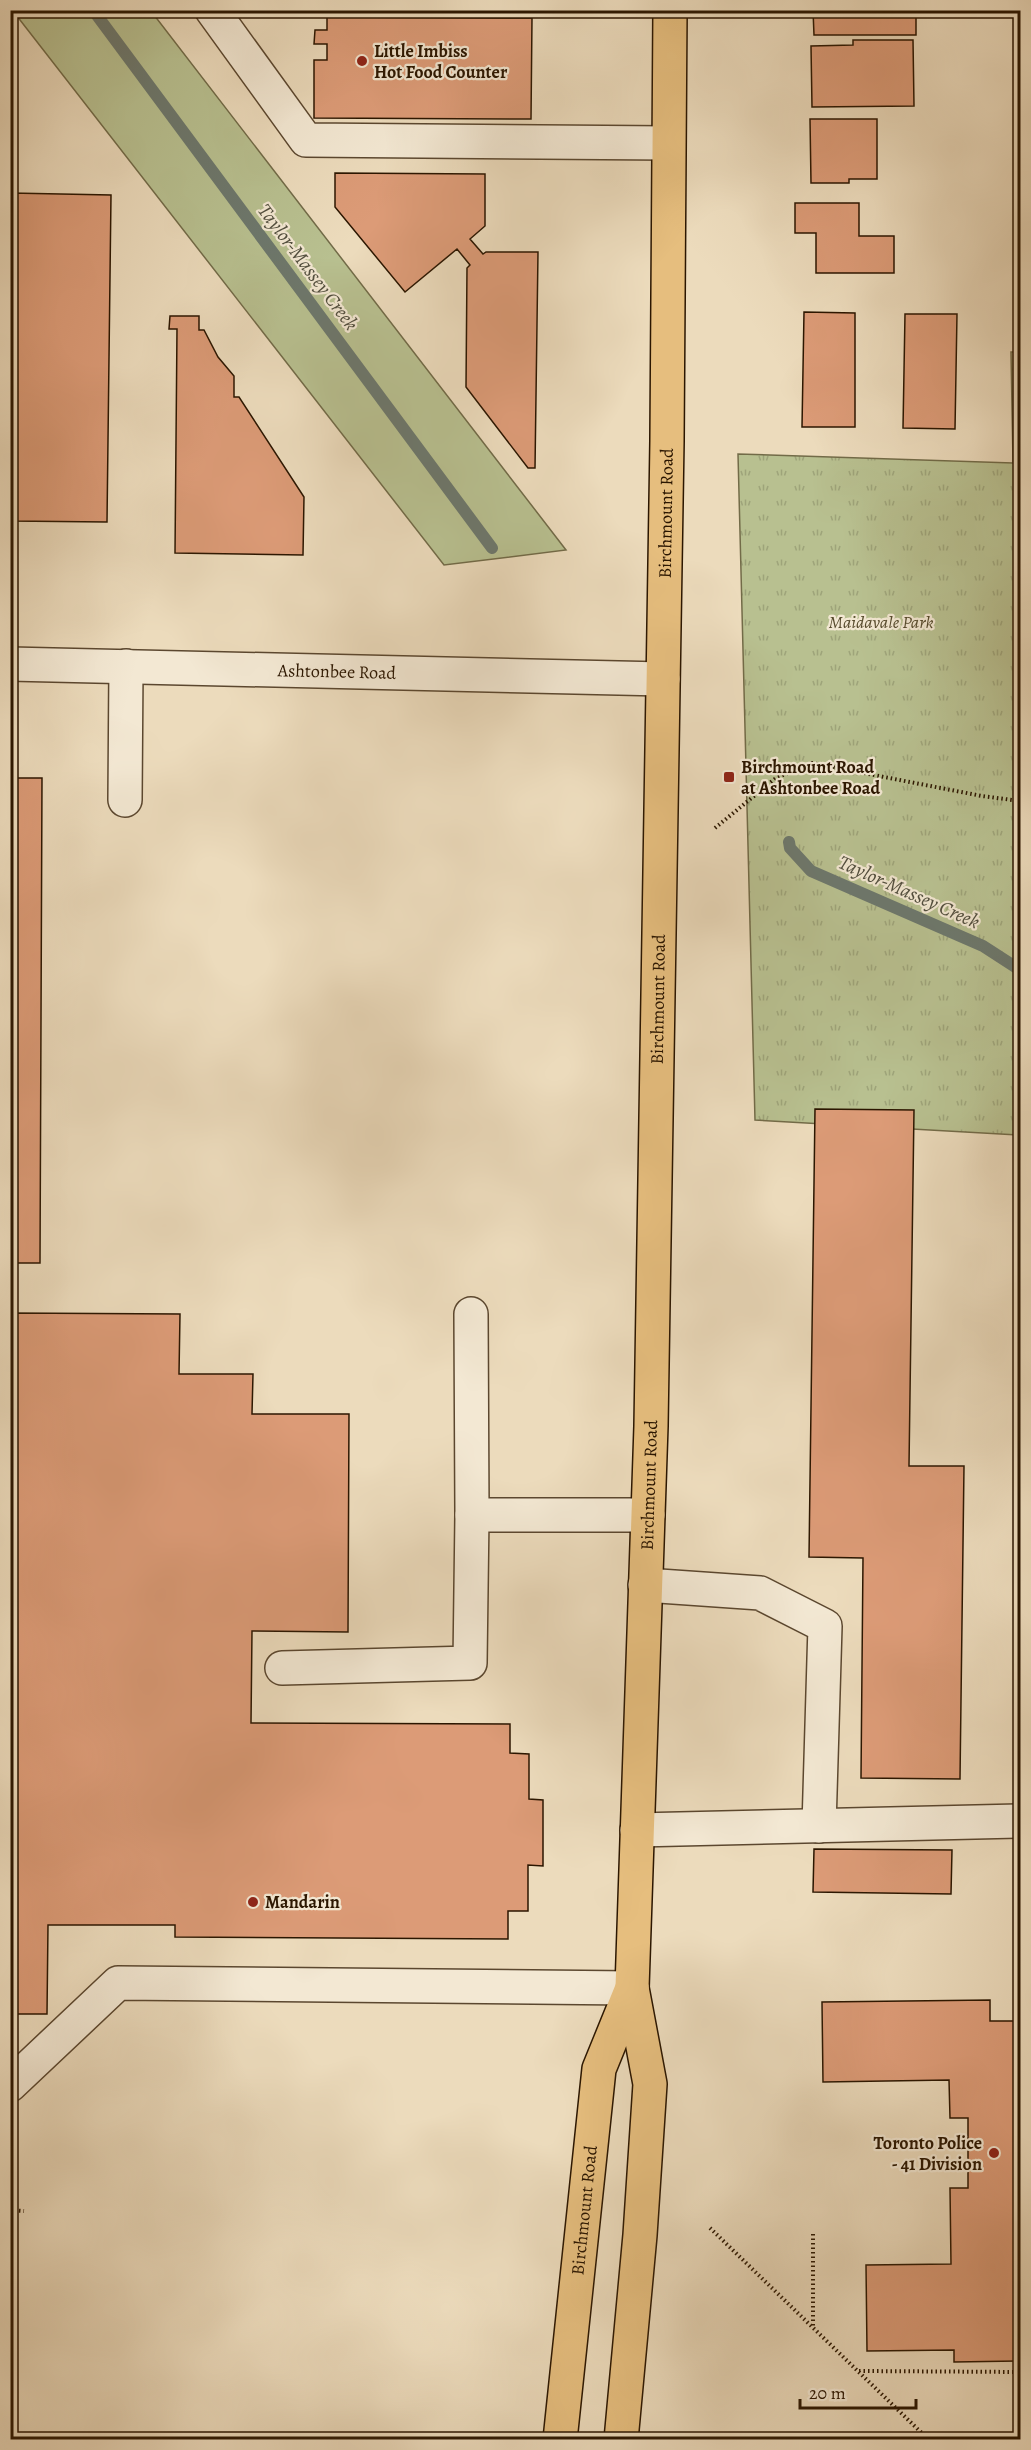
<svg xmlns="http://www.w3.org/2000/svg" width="1031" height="2450" font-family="Alegreya,serif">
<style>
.grass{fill:#b8c090;stroke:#726b48;stroke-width:1.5}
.park{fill:url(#park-tufts);stroke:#726b48;stroke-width:1.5}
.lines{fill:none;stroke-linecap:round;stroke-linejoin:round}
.stream{stroke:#6d786d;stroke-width:12}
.building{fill:#dc9b77;stroke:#2b1600;stroke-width:1.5}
.minor-casing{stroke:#5b472f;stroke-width:36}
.major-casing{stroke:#2b1600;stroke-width:36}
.path{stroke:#2b1600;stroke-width:4;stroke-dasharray:1.5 3;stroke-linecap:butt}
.minor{stroke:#f3e8d3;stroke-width:33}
.major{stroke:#e6be7e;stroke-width:33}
.poi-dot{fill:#8f2418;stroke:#f3e8d3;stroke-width:2}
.labels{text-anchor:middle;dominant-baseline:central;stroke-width:4.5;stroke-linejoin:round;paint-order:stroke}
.poi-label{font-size:18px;font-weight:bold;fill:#2b1600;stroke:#f3e8d3;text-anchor:start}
.street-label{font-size:18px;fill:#2b1600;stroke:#f3e8d3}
.park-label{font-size:18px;font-style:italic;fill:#55492b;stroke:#f3e8d3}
.water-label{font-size:20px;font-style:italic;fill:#524f3f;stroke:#f3e8d3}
</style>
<defs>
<pattern id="park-tufts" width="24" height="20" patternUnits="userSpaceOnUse" patternTransform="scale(1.5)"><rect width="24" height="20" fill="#b8c090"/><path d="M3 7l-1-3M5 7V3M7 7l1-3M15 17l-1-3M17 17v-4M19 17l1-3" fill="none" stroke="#9ea47a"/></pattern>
</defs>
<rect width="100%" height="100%" fill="#ecdbbc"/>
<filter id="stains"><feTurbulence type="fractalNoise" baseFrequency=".00333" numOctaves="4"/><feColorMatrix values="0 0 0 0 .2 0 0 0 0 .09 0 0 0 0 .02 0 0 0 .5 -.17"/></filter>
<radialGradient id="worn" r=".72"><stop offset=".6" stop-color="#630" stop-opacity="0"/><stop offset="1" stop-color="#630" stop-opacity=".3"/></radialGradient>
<!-- grass -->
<path class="grass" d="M13 11H151L566 550 444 565Z"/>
<!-- park -->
<path class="park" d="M1011 352H1020V1135L755 1120 738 454 1013 463Z"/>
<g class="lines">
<!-- stream -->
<path class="stream" d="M93 10 492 548
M789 842 790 848 811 871 983 946 1020 970"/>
</g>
<!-- building -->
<path class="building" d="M813 10H916V35H814Z
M327 17 532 18 531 119 314 118V60H327V44H314L315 30H327Z
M853 40H913L914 106 812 107 811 46 853 45Z
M810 119H877V179H849V183H811Z
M335 173 485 174V226L470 239 483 254 486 252H538L535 468H528L466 387 467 268 470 265 457 249 405 292 335 207Z
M10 193 111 195 107 522 10 521Z
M795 203H859V236H894V273H816V233H795Z
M804 312 855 313V427H802Z
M905 314H957L955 429 903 428Z
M170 316H199V330H204L218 357 234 376V397H239L304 497 303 555 175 553 177 329H169Z
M10 778H42L40 1263H10Z
M815 1109 914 1110 909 1466H964L960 1779 861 1778 863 1558 809 1557Z
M10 1313 180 1314 179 1374H253L252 1414H349L348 1632 252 1631 251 1723 510 1724V1753L529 1754V1799L543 1800V1866L528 1865V1911H508V1939L175 1937V1925H48L47 2014H10Z
M814 1849 952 1850 951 1894 813 1892Z
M990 2000V2021H1020V2361L954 2362V2350L867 2351 866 2265 951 2264 950 2188H968V2118H950L949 2080 823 2082 822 2002Z"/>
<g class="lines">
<!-- minor casing -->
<g class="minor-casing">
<g id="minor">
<path d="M212 10 306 140 668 143"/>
<path id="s1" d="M10 664 663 679"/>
<path d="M125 800 126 666"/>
<path d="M471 1314 472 1515H648"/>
<path d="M645 1585 760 1593 825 1626 819 1826"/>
<path d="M282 1668 470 1663 472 1515"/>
<path d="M637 1830 1020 1821"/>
<path d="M10 2085 118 1983 632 1988"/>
</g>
</g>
<!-- major casing -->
<g class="major-casing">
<g id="major">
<path id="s2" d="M560 2440 599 2069 632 1988"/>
<path id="s3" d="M621 2440 640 2235 650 2084 632 1988 651 1426 667 441 670 10"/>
</g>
</g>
<!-- path -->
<path class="path" d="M715 828 776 778 812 763 982 796 1020 801
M10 2210 24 2211
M710 2228 929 2440
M813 2234V2327
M859 2371 1020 2372"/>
<!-- minor -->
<use href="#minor" class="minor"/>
<!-- major -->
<use href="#major" class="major"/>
</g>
<!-- markers -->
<g class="poi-dot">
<circle cx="362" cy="61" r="6"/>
<rect x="723" y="771" width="12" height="12" rx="3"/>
<circle cx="253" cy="1902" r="6"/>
<circle cx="994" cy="2153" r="6"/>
</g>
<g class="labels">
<!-- poi labels -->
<g class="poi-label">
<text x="374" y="51">Little Imbiss<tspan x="374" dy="21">Hot Food Counter</tspan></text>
<text x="741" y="767">Birchmount Road<tspan x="741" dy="21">at Ashtonbee Road</tspan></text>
<text x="265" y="1902">Mandarin</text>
<text x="982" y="2143" text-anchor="end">Toronto Police<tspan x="982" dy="21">- 41 Division</tspan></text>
</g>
<!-- street labels -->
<g class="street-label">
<text stroke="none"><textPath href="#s3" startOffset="1930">Birchmount Road</textPath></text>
<text stroke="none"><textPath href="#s1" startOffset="327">Ashtonbee Road</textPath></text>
<text stroke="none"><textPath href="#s3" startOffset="1444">Birchmount Road</textPath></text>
<text stroke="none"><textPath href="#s3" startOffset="958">Birchmount Road</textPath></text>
<text stroke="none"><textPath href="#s2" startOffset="231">Birchmount Road</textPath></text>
</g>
<!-- park labels -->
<g class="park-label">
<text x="881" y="622">Maidavale Park</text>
</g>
<!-- water labels -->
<g class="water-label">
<text transform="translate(308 267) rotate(53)">Taylor-Massey Creek</text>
<text transform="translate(909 892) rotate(24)">Taylor-Massey Creek</text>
</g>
</g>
<!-- margin -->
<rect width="1031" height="2450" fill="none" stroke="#ecdbbc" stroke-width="36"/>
<rect x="12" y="12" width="1007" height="2426" fill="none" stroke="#2b1600" stroke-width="3"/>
<rect x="18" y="18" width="995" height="2414" fill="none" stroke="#2b1600" stroke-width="1.5"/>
<!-- scale -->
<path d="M800 2399v9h116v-9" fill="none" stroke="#2b1600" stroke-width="3"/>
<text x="809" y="2399" font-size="18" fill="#2b1600" stroke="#f3e8d3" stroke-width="4.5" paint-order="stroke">20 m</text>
<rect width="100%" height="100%" filter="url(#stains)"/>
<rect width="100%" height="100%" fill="url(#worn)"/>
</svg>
